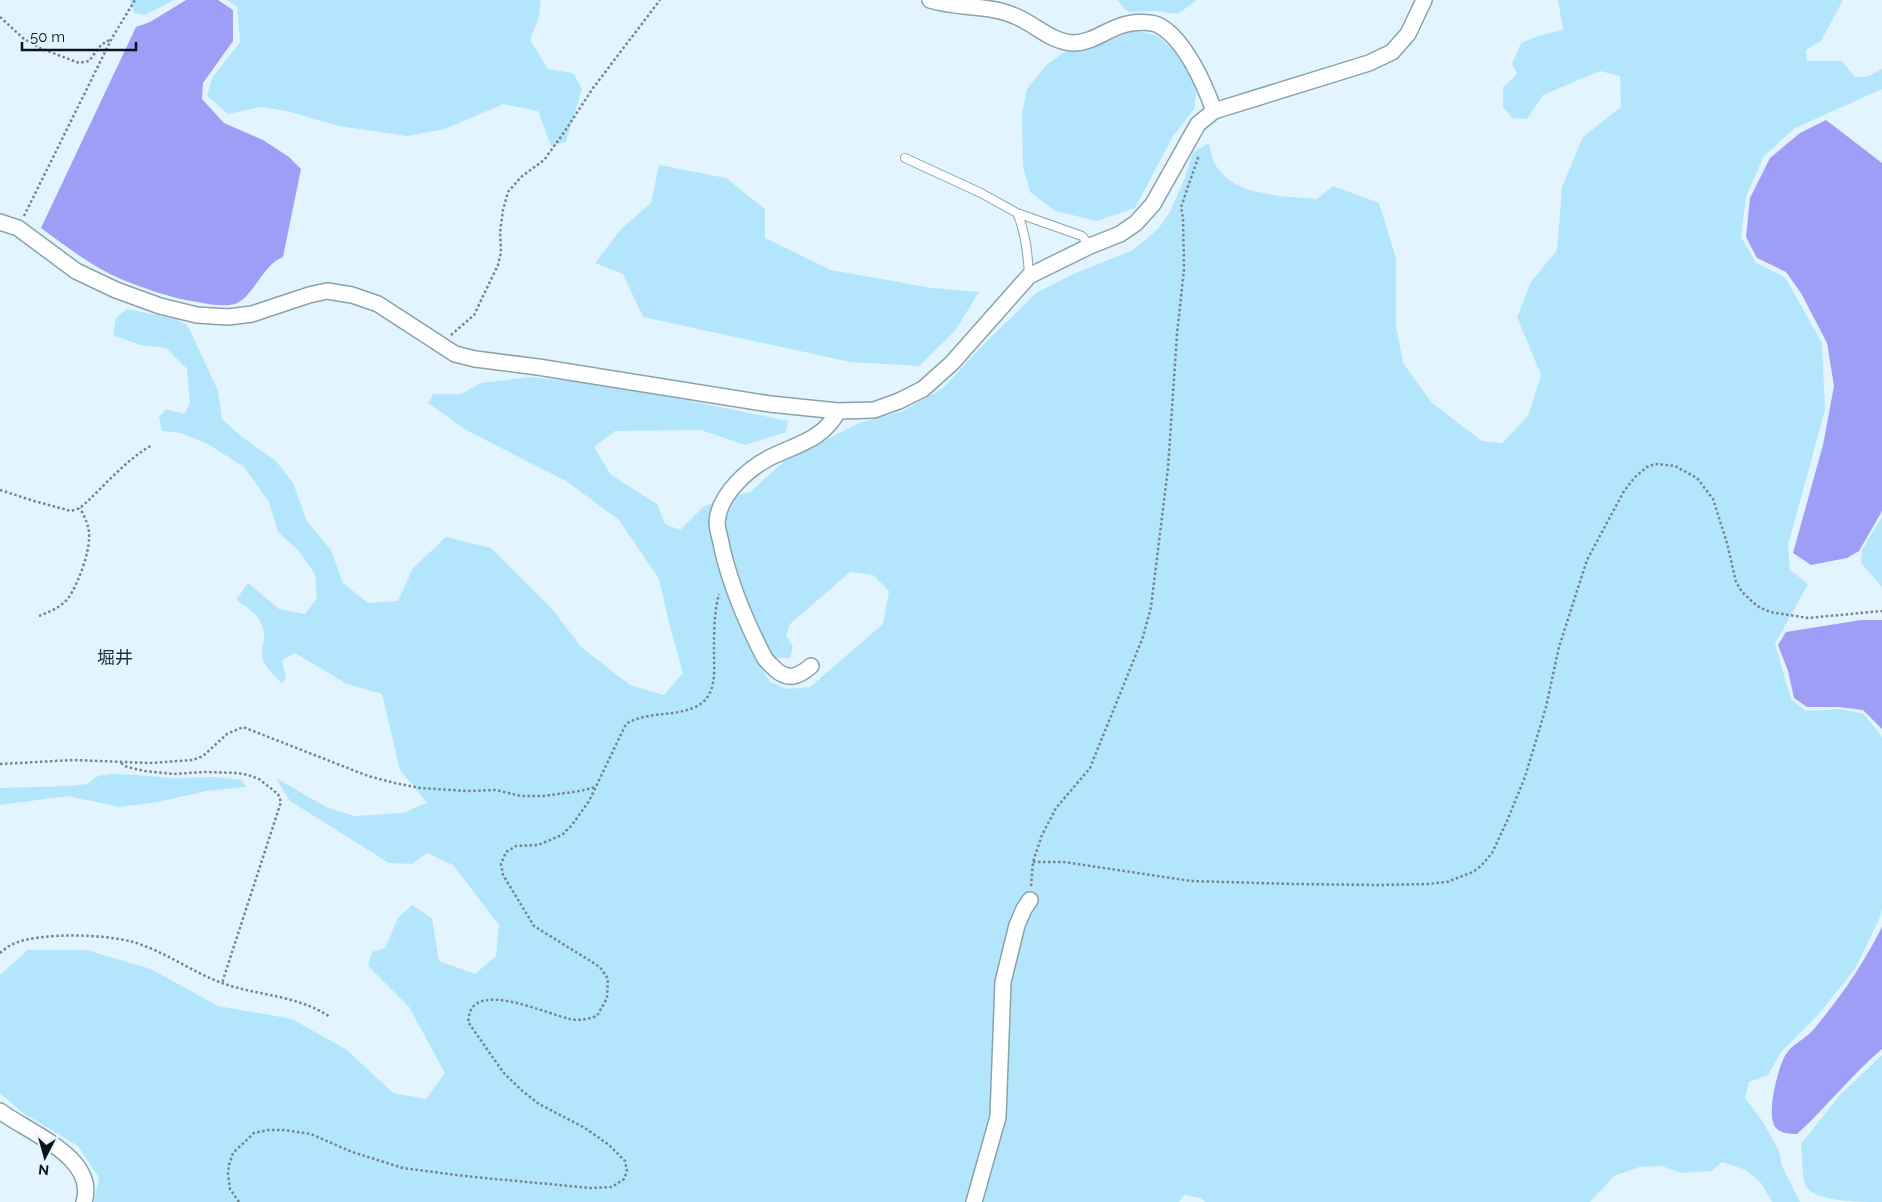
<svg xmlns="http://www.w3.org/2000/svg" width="1882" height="1202" font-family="Raleway,'Noto Sans JP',sans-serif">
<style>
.green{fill:#b3e6fc;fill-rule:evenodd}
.water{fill:#9e9ef6}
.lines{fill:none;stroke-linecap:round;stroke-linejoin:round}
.lane-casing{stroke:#8ba2ac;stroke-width:10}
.street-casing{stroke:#8ba2ac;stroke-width:18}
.path{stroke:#77848b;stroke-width:2.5;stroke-dasharray:2.5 2.5;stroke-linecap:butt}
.lane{stroke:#fff;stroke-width:8}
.street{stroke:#fff;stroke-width:15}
.labels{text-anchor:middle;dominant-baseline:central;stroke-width:5;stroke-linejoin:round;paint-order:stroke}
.neighbourhood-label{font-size:18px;fill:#21353d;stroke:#e2f5fe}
</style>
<rect width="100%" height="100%" fill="#e2f5fe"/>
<!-- green -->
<path class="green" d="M130 0H174L145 15 134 13Z
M227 0H541L539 17 530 40 548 69 573 73 582 89 566 142 551 146 538 111 503 104 445 129 407 136 339 126 287 111 261 107 228 114 207 96 212 78 240 42 237 7Z
M1117 0H1197L1178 14 1155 11 1128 12Z
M1558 0H1843L1821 41 1806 50 1807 61H1842L1855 77H1867L1882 69V89L1795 128 1764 156 1746 196 1741 237 1756 263 1785 277 1822 343 1825 410 1788 545 1790 570 1808 584 1775 644 1791 699 1806 711 1840 709 1864 714 1882 737V908L1880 917 1855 969 1819 1014 1781 1052 1768 1075 1749 1082 1745 1098 1761 1119 1779 1151 1782 1166 1800 1202H1772L1761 1183 1746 1170 1722 1162 1711 1171 1681 1173 1662 1166 1639 1167 1614 1176 1590 1202H1205L1201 1198 1184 1195 1179 1202H94L99 1178 78 1146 23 1113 0 1093V975L28 950H86L151 969 218 1006 292 1019 347 1050 393 1093 426 1099 445 1073 409 1007 368 966 372 952 385 948 398 918 412 905 432 918 439 961 475 974 496 956 499 925 453 865 427 853 412 864 389 863 290 801 276 778 326 807 354 816 403 813 427 803 400 770 382 694 347 684 295 653 282 660 286 678 282 683C274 675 263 667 262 655 261 650 264 644 264 639 265 619 252 610 236 600L248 583 279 609 305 614 317 598 315 574 297 549 278 532 269 502 244 467 208 444 181 433 162 431 159 417 166 409 184 414 190 404 187 369 166 348 140 345 113 335 116 318 127 309 176 319 188 326 218 391 222 419 242 437 276 461 293 483 307 521 331 550 343 583 368 603 398 601 413 568 446 537 491 548 553 610 581 647 630 685 664 695 683 673 669 623 659 579 619 520 566 481 468 431 428 403 433 394H461L481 383 529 377 613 385 788 421 786 432 745 445 701 430 615 431 594 447 611 475 657 504 665 524 680 530 703 507 719 500 750 492 786 460 859 423 903 411 943 388 983 345 1036 293 1071 275 1133 250 1158 229 1170 212 1184 180 1193 152 1209 143C1211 149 1211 157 1214 162 1231 197 1284 196 1317 199L1333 186 1379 203 1396 258V325L1403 363 1432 403 1482 441 1502 443 1528 416 1541 375 1517 317 1531 282 1557 250 1562 187 1583 137 1621 107 1620 76 1600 71 1543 95 1527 119 1512 118 1503 107V87L1517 74 1512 64 1521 43 1541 35 1563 30ZM850 572 873 575 889 591 883 624 810 687 787 689 770 682 754 656 757 644 777 658H790L793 647 786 636 790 624Z
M1134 30 1158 36 1177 53 1197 88 1194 109 1173 136 1135 208 1097 221 1055 211 1030 192 1023 167 1022 114 1027 89 1046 65 1069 49 1105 43Z
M659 165 726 178 765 209V238L831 270 932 288 979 292 955 331 919 366 850 362 643 317 623 274 595 263 621 229 651 203Z
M1882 517V587L1861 563 1862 550Z
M111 774 137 775 173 778 215 777 242 780 246 787 206 791 158 802 119 807 68 796 0 805V788L70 786 87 784 98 776Z
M1882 1055V1202C1864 1202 1813 1202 1806 1186 1802 1177 1802 1154 1801 1144L1839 1096Z"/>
<!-- water -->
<path class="water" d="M186 0H218L233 10V41L203 83 202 99 224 123 263 140 289 157 301 169 283 257C263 264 252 299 235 304 223 307 208 304 197 302 171 298 145 289 121 279 92 267 66 246 41 228L136 27 150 22Z
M1826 120 1882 163V511L1859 551 1847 558 1811 565 1793 553 1823 445 1834 386 1827 343 1801 293 1786 272 1757 258 1746 237 1750 198 1770 158 1800 133Z
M1861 620H1882V729L1863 710 1839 707H1807L1794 698 1788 671 1778 645 1786 632Z
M1882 927V1049C1851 1075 1827 1107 1797 1134 1788 1134 1778 1133 1774 1125 1767 1111 1778 1067 1786 1054 1793 1043 1806 1039 1814 1029 1842 995 1862 966 1882 927Z"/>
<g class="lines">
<!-- lane casing -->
<g class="lane-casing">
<path id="lane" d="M905 158 981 193 1017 213 1082 236 1090 246
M1017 213C1026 233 1028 255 1029 276"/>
</g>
<!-- street casing -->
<g class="street-casing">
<path id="street" d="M930 0C958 9 988 4 1015 16 1035 24 1051 42 1073 43 1093 43 1108 28 1127 24 1136 22 1152 21 1160 26 1185 40 1205 85 1214 111
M0 222 18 228 76 271 116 290 160 306 197 315 228 317 252 314 309 295 327 291 352 295 378 304 455 354 475 359 538 367 770 404 838 411 874 410 899 401 923 389 952 363 1029 276 1090 246 1120 234 1136 223 1153 204 1198 124 1214 111 1369 63 1392 52 1408 34 1424 0
M811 666C798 677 788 681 775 669 771 665 767 662 764 657 746 622 731 587 722 548 721 540 717 530 717 522 719 494 749 468 771 457 798 444 824 439 838 411
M0 1111C27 1132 98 1157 84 1202
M974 1202 998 1117 1003 982 1017 925 1024 909 1030 900"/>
</g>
<!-- path -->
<path class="path" d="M0 17 24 39 40 48 79 63 89 61 101 45 111 39
M24 216 112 38 135 0
M451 335 474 315 498 265 501 252 500 232 503 210 508 192 521 177 544 160 565 131 593 88 660 0
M0 490 34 501 71 511 80 508C104 487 124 461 152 445
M39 616C49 612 62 607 69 597 78 584 89 554 89 538 90 527 85 518 80 508
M121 763 127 767 145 771 173 774 205 772 238 773 248 775 259 779 278 794 281 802 222 983
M0 764 73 760 150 763 193 760 203 756 227 734 243 727 368 776 395 783 420 788 468 791 496 790 521 796H543L580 791 596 787
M1033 862H1064L1191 881 1294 884 1379 885 1428 884 1447 882 1473 872 1481 866 1492 853 1507 821 1525 777 1546 707 1559 647 1587 560 1624 491 1635 477 1647 467 1655 464 1675 466 1697 478 1713 499 1727 543 1736 582 1742 592 1757 606 1770 612 1808 618 1882 611
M1031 886 1033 862 1042 835 1056 808 1090 768 1143 637 1151 607 1168 468 1177 334 1184 269 1183 218 1181 207 1199 155
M0 953C4 950 8 946 13 944 40 932 104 934 133 942 164 951 192 972 222 983 258 996 298 995 330 1017
M239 1202 230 1189 228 1174 229 1165 233 1153 254 1133 268 1130H284L311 1134 352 1152 403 1168 464 1176 591 1188 612 1187 624 1179 627 1171 625 1161 609 1145 585 1128 539 1104 520 1089 503 1072 468 1022C469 1015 470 1008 476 1004 496 990 548 1014 570 1019 579 1021 588 1019 597 1016L607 998 608 979 600 967 534 926 503 875 501 864 506 852 516 846 538 845 562 835 572 825 589 801 626 724C647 711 671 717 693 708 718 698 714 672 714 651 714 633 714 612 719 594"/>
<!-- lane -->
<use href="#lane" class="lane"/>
<!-- street -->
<use href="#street" class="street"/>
</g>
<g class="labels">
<!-- neighbourhood labels -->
<g class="neighbourhood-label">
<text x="115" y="657">堀井</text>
</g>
</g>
<!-- north arrow -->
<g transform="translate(45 1157) rotate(186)" stroke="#e2f5fe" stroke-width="4" paint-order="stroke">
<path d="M0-4L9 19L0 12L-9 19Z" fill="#0b1317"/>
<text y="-8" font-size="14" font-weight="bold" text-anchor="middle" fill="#0b1317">N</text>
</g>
<!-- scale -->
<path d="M22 42v8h114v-8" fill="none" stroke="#0b1317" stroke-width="2.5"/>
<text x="30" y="42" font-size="15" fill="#0b1317" stroke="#e2f5fe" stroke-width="4" paint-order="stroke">50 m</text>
</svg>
